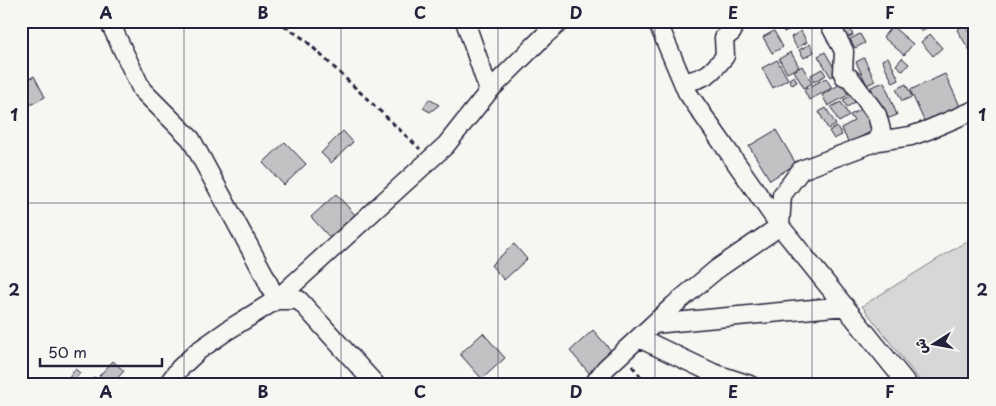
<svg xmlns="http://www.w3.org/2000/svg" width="996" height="406" font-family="'Playpen Sans','Playpen Sans Arabic',sans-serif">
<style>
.green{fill:#d7d7d7;stroke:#7c7c89}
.building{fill:#c2c2c4;stroke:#22223b}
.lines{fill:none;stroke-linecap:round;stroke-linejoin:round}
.street-casing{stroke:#22223b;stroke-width:21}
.path{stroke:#22223b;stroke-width:3;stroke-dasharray:5 4;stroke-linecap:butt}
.street{stroke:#f6f6f2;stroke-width:18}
.grid{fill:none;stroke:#22223b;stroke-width:1;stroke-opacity:0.55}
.neatline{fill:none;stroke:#22223b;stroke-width:2}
.grid-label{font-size:16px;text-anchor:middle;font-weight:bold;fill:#22223b}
</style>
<rect width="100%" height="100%" fill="#f6f6f2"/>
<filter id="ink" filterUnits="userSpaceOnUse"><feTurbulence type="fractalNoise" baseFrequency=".02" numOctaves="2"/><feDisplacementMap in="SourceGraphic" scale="10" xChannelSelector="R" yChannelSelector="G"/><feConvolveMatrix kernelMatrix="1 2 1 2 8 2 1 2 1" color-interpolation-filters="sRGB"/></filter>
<g filter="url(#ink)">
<!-- green -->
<path class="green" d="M975 236V385H923L862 306Z"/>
<!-- building -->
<path class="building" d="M804 21 806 26 799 28 797 23Z
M863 21H874L875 23 867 28Z
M910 21H927L930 24 922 32Z
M789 22 792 28 784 32 781 25Z
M848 23 853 35 844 39 838 28Z
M964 25 975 41V52L972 54 957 30Z
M892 26 913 44 904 55 883 37Z
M774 31 783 47 772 53 763 37Z
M801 31 807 42 797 48 791 37Z
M860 34 865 43 855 48 850 39Z
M930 34 942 48 933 56 921 42Z
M810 44 814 52 804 58 799 50Z
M791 52 799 67 787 73 779 59Z
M825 52 837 73 831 77 818 56Z
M888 57 899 80 893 83 882 60Z
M864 58 875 81 867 85 856 62Z
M902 58 909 64 903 71 896 65Z
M777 60 788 79 773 88 762 68Z
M802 66 812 83 804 88 794 71Z
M822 69 826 75 814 82 811 75Z
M975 70V82L970 73Z
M945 74 961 108 926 125 910 90Z
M34 76 45 97 21 110V84Z
M794 76 797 82 792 85 789 79Z
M826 78 832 88 809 100 804 90Z
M884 82 897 115 884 120 871 87Z
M842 83 848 95 828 106 822 95Z
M906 84 912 97 902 101 896 89Z
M854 94 857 101 847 107 843 100Z
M429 99 439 105 430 112 423 108Z
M841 102 849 116 839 122 831 107Z
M826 108 836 125 828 129 819 112Z
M863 108 874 130 849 143 841 128 854 121 850 115Z
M837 127 842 135 834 139 829 131Z
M776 130 796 164 770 180 749 146Z
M343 131 353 142 331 163 321 153Z
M285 142 306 164 284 185 263 163Z
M336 194 358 218 333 241 311 217Z
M514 244 527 259 504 280 491 265Z
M593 330 614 354 590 374 570 351Z
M483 333 505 358 482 379 460 354Z
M113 361 124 371 111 385H108L99 376Z
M75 369 80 373 73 382 69 378Z
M94 377 96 378 104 385H88Z"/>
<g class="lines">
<!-- street casing -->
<g class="street-casing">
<path id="street" d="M109 21 142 90 191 139 264 274 276 300
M465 21 489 91
M657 21 687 92 707 121 780 226 908 385
M828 21 844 51 843 73 844 76 850 78 877 115 881 130 878 141
M683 83C707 77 710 75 725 56L724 38 732 32 735 21
M276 300H299L376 385
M654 324 845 306
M639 338 713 373 750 385
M167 385 180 368 198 351 228 330 276 300 446 145 489 91 544 36 561 21
M593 385 606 368 674 305 717 269 780 226 782 195 801 170 878 141 911 136 928 130 975 110"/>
</g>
<!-- path -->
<path class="path" d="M277 21 304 39 420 149
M632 366 648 385"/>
<!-- street -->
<use href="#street" class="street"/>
</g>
</g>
<!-- grid -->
<path class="grid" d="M184 21V385M341 21V385M498 21V385M655 21V385M812 21V385M21 203H975"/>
<!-- margin -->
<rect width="996" height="406" fill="none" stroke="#f6f6f2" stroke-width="55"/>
<!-- north arrow -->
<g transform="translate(934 344) rotate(259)" stroke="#f6f6f2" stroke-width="4" paint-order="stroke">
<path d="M0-4L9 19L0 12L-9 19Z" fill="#22223b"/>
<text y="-8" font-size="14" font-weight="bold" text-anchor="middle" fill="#22223b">ش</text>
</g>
<!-- scale -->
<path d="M40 358v8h122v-8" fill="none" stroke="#22223b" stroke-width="2.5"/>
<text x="48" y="358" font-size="15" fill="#22223b" stroke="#f6f6f2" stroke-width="4" paint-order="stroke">50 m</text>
<rect x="28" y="28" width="940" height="350" class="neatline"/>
<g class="grid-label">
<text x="106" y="19">A</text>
<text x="263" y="19">B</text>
<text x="420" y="19">C</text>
<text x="576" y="19">D</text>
<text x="733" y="19">E</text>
<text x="890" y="19">F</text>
<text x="14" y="121">1</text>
<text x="982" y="121">1</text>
<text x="14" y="296">2</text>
<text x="982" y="296">2</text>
<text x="106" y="398">A</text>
<text x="263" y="398">B</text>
<text x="420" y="398">C</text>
<text x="576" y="398">D</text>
<text x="733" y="398">E</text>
<text x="890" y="398">F</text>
</g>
</svg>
